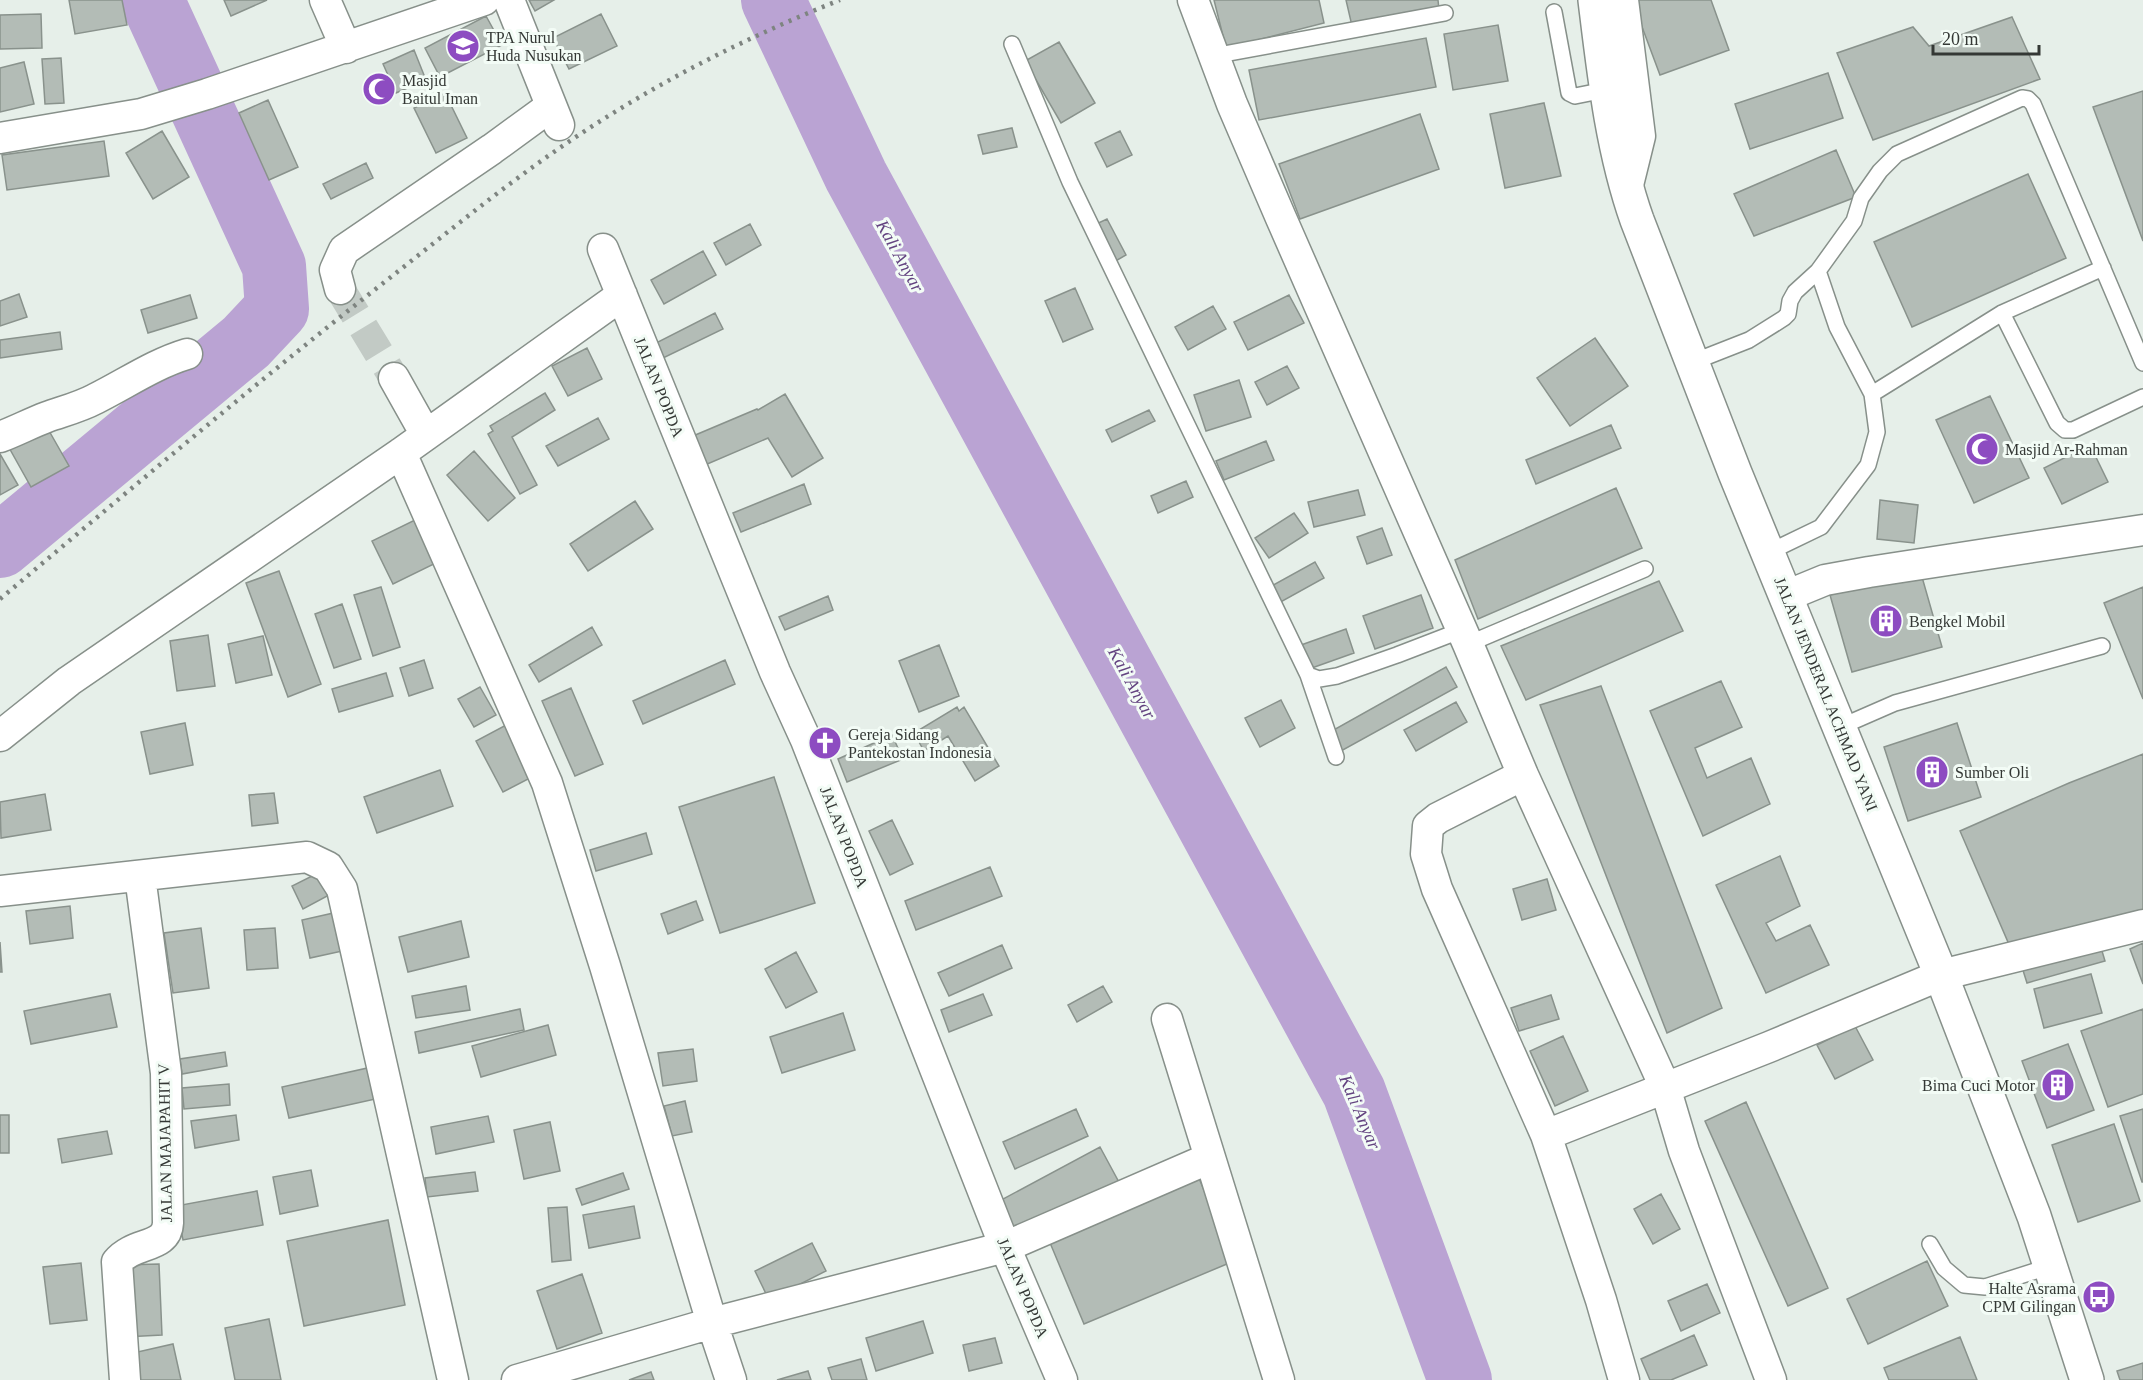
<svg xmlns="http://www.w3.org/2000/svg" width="2143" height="1380" font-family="'Times New Roman',serif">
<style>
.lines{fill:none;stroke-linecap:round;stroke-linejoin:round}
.river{stroke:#baa3d3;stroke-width:64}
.building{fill:#b3bcb6;stroke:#89928c;stroke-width:1.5}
.street-tunnel{stroke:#c2cac5;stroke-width:30;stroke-dasharray:30 15;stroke-linecap:butt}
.lane-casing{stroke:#87908a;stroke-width:18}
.street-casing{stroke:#87908a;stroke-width:33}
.primary-casing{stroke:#87908a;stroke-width:36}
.lane{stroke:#fff;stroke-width:15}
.street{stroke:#fff;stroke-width:30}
.primary{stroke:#fff;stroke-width:33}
.rail{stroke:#7e8480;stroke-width:4.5;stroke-dasharray:3 6;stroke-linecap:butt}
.labels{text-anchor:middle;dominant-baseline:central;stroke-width:6;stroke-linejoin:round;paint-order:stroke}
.poi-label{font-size:16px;fill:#343835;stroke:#f3fcf6;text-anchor:start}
.street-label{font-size:16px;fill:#343835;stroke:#f3fcf6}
.water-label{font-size:18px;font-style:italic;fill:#634380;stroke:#f3fcf6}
</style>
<rect width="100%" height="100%" fill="#e6efe9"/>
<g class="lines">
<!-- river -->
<path class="river" d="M773 0 856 176 1354 1092 1460 1380
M0 546 246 342 277 309 274 266 152 0"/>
</g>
<!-- building -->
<path class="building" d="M69 0H122L127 25 75 34Z
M224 0H267L231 16Z
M529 0H554L535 11Z
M1214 0H1319L1324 23 1226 48Z
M1346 0H1438L1439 10 1352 26Z
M1632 0H1711L1729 50 1660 75Z
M41 14 42 48 0 49V15Z
M601 14 617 46 569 69 553 38Z
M486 16 502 45 440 77 425 48Z
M2012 17 2040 79 1873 140 1837 53 1913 27 1929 46Z
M1498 25 1508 81 1453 90 1444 34Z
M1426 38 1436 87 1259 120 1249 70Z
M1059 42 1095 103 1061 123 1025 61Z
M414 50 426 80 396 93 383 64Z
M61 58 64 103 45 104 42 59Z
M24 62 34 104 0 112V68Z
M1828 73 1843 118 1750 149 1735 104Z
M2143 91V241L2093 107Z
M445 93 467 138 436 153 414 108Z
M268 100 298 167 269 180 239 113Z
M1544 103 1561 176 1505 188 1490 114Z
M1420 114 1439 169 1300 219 1279 164Z
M1012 128 1017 147 983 154 978 135Z
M162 131 189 177 153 199 126 153Z
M1120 131 1132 155 1107 167 1095 143Z
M104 141 109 176 7 190 2 155Z
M1836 150 1856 197 1754 236 1734 194Z
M366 163 373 178 331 199 323 184Z
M2028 174 2066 258 1912 327 1874 242Z
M1107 219 1126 255 1114 262 1094 225Z
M750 224 761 245 726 265 714 243Z
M703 251 716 275 664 304 651 280Z
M1075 288 1093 329 1063 342 1045 301Z
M19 294 27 317 0 326V301Z
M190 295 197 318 148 333 141 310Z
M1289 295 1304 323 1248 350 1234 322Z
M1213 306 1226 329 1188 350 1175 327Z
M715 313 723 329 661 359 654 344Z
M60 332 62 349 0 358V340Z
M1595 338 1628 386 1570 426 1537 378Z
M587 348 602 379 568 396 552 366Z
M1287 366 1299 388 1267 405 1255 382Z
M1239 380 1251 417 1206 431 1194 395Z
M545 393 555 410 512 437 537 485 520 494 488 434 493 431 490 426Z
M785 394 823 458 792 477 768 438 705 465 693 436 757 409 758 410Z
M1990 396 2029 478 1974 503 1936 420Z
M1149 410 1155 421 1112 442 1106 430Z
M598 418 609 439 558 466 546 446Z
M44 422 69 466 31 487 7 444Z
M1611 425 1621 448 1536 484 1526 460Z
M1266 441 1274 460 1224 480 1216 461Z
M2090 445 2108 482 2062 504 2044 468Z
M474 451 515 498 488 521 447 475Z
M0 454 18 485 0 495Z
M1186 481 1193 497 1158 513 1151 496Z
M804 484 811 504 741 532 733 513Z
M1616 488 1642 548 1478 619 1455 560Z
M1358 490 1365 515 1314 527 1308 502Z
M1880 500 1918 505 1914 543 1877 539Z
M635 501 653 529 588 571 570 544Z
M1294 513 1308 533 1269 558 1255 538Z
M417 519 438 562 393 584 372 541Z
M1382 528 1392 555 1367 564 1357 537Z
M1315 562 1324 578 1277 604 1268 588Z
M1920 570 1942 647 1852 672 1830 595Z
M279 571 321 684 288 697 246 583Z
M1659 581 1683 631 1526 700 1501 646Z
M381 587 400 647 373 656 354 595Z
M2143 587V699L2104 603Z
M1421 595 1433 628 1375 649 1363 616Z
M828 596 833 610 785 630 779 617Z
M342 604 361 659 334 668 315 614Z
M592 627 602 645 539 682 529 665Z
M1346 629 1354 653 1309 669 1301 645Z
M208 635 215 686 177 691 170 641Z
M263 636 272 675 236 683 228 644Z
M939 645 959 696 919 712 899 661Z
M424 660 433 688 409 696 400 668Z
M725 660 735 684 643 724 633 701Z
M1446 667 1457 687 1341 751 1330 732Z
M386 673 393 696 339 712 332 689Z
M1721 681 1742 727 1695 748 1707 778 1751 758 1770 804 1703 836 1650 711Z
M1601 686 1722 1008 1667 1033 1540 705Z
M480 687 496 715 474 727 458 699Z
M571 688 603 764 575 776 542 701Z
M1281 700 1295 728 1260 747 1245 718Z
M1456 702 1467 722 1416 751 1404 730Z
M957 707 959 711 964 707 999 766 975 781 948 736 924 751 914 733Z
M185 723 193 765 150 774 141 732Z
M1957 723 1981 797 1908 821 1884 747Z
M508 724 534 776 503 792 476 741Z
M892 735 903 759 847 782 838 759Z
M2143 754V912L2011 949 1960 831 2069 783Z
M440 770 453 806 377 833 364 797Z
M774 777 815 903 720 933 679 807Z
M274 793 278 823 252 826 249 795Z
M45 794 51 830 1 838 0 802Z
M892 820 913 864 890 875 869 831Z
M646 833 652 854 596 871 590 850Z
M1780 856 1800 906 1766 923 1776 941 1810 925 1829 965 1766 993 1716 885Z
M990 867 1002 896 916 930 905 901Z
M320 872 331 894 303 909 292 886Z
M1547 879 1556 910 1522 920 1513 889Z
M696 901 703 920 668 934 661 914Z
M70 906 73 938 30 944 26 911Z
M338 912 347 950 310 958 302 920Z
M461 921 469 957 408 972 399 937Z
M201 928 209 988 173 993 164 933Z
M275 928 278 968 247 970 244 930Z
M2099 941 2105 961 2027 983 2021 964Z
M0 942 2 972H0Z
M2143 943V984L2130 949Z
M1002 945 1012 968 949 996 938 973Z
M796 952 817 992 786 1008 765 969Z
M2091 974 2102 1013 2044 1028 2034 989Z
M466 986 470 1010 416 1018 412 996Z
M1103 986 1112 1002 1077 1022 1068 1005Z
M110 994 117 1027 31 1044 24 1011Z
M983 994 992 1015 949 1032 941 1010Z
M1551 995 1559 1019 1519 1031 1511 1008Z
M520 1009 524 1030 419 1053 415 1032Z
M2143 1009V1094L2108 1107 2081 1031Z
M843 1013 855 1050 782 1073 770 1037Z
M548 1025 556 1055 481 1077 472 1046Z
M1855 1026 1873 1060 1835 1079 1817 1045Z
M1563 1036 1588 1091 1555 1106 1530 1051Z
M2068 1044 2094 1110 2047 1128 2022 1061Z
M693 1049 697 1081 663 1086 658 1053Z
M225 1052 227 1066 182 1074 180 1059Z
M372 1067 380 1098 289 1118 282 1087Z
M229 1084 230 1105 184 1109 182 1088Z
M685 1101 692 1132 672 1136 664 1106Z
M1746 1102 1828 1288 1788 1306 1705 1121Z
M1076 1109 1088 1136 1015 1169 1003 1142Z
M2143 1109V1182H2142L2120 1116Z
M0 1115H9V1153H0Z
M236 1115 239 1140 195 1148 191 1121Z
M488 1116 494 1142 436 1154 431 1127Z
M550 1122 560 1171 524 1179 514 1130Z
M2114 1124 2140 1201 2078 1222 2052 1145Z
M107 1131 112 1154 62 1163 58 1139Z
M1100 1147 1121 1186 1010 1245 990 1206Z
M311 1170 318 1206 280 1214 273 1177Z
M475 1172 478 1191 427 1197 425 1178Z
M623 1173 629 1189 582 1205 576 1189Z
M1198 1176 1234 1261 1084 1324 1048 1238Z
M257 1191 263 1225 183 1240 176 1206Z
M1661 1194 1680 1229 1653 1244 1634 1209Z
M634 1206 640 1238 589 1248 583 1215Z
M567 1207 571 1260 552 1262 548 1208Z
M388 1220 405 1305 304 1326 287 1241Z
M812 1243 826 1271 769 1300 755 1271Z
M1927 1261 1948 1306 1868 1344 1847 1299Z
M81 1263 87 1320 50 1324 43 1267Z
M159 1264 162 1335 124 1337 121 1265Z
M582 1274 602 1333 557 1349 537 1291Z
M1707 1284 1720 1313 1681 1331 1668 1301Z
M269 1319 281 1380H235L225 1328Z
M923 1321 933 1353 876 1371 866 1338Z
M1694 1335 1707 1365 1671 1380H1650L1641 1359Z
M1960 1337 1977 1380H1889L1884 1368Z
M995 1338 1002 1363 969 1371 963 1345Z
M173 1344 181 1380H139L133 1353Z
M861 1359 867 1380H832L828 1368Z
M2143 1363V1380H2120L2117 1371Z
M808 1371 811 1380H777Z
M651 1372 654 1380H629Z"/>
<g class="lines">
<!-- street-tunnel -->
<path class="street-tunnel" d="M340 289 394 378"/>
<!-- lane casing -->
<g class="lane-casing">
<path id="lane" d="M1554 12 1569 93 1575 96 1605 90
M1012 44 1070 182 1308 675 1319 679 1337 676 1397 655 1462 630
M1213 56 1445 13
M2002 313 2057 423 2065 430H2073L2143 397
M1693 362 1749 340 1784 318 1788 314 1790 301 1795 292 1818 271 1854 221 1861 198 1880 171 1897 154 2022 98 2028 99 2033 104 2143 363
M1872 394 2002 313 2103 268
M1767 553 1821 527 1868 465 1877 432 1872 394 1837 327 1818 271
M1468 644 1645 569
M1308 675 1336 757
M1840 727 1895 703 2102 646
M1930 1244 1944 1268 1964 1285 1985 1287 2051 1266"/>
</g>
<!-- street casing -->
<g class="street-casing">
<path id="street" d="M325 0 346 48
M509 0 559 125
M1193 0 1232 104 1281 218 1468 644 1523 775 1665 1087 1684 1151 1771 1380
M1623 0 1640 136 1627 189
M0 138 141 114 207 94 484 0
M603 249 775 672 806 740 1005 1247 1062 1380
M340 289 335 270 344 250 492 149 551 106
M394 378 426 435
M0 437C16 431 31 423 47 417 64 411 80 407 95 399 127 383 154 364 187 354
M401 453 547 783 605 966 712 1323 731 1380
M1786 596 1825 580 1869 572 2143 530
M0 736 69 681 401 453 622 295
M1523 775 1438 818 1428 826 1426 854 1437 889 1546 1135 1601 1300 1624 1380
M0 891 307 857 328 867 342 889 453 1380
M1167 1019 1279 1380
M1546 1135 1769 1047 1941 975 2143 925
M125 1380 117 1262C134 1241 167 1249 168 1223L166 1073 140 876
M517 1380 712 1323 1005 1247 1210 1158"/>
</g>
<!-- primary casing -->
<g class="primary-casing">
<path id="primary" d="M1595 0C1604 74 1612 149 1637 220L1735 473 1941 975 2034 1216 2087 1380"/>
</g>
<!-- lane -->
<use href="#lane" class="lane"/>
<!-- street -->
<use href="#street" class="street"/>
<!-- primary -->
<use href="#primary" class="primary"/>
<!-- rail -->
<path class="rail" d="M0 599C126 493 252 386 382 284 442 237 501 188 564 145 650 86 744 38 840 0"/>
</g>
<!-- icons -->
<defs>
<g id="school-disc" transform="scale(1.725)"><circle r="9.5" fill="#8d4cc1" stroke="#f3fcf6"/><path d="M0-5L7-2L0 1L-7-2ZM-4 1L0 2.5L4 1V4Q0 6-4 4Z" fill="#fff"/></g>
<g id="mosque-disc" transform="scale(1.725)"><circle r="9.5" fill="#8d4cc1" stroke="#f3fcf6"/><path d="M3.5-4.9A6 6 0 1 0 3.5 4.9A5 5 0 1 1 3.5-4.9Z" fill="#fff"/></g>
<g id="building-disc" transform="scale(1.725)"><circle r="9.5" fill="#8d4cc1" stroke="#f3fcf6"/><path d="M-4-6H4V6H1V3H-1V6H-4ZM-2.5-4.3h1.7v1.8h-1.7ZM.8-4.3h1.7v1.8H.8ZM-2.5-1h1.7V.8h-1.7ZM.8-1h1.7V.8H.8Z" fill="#fff"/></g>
<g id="church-disc" transform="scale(1.725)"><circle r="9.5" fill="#8d4cc1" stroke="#f3fcf6"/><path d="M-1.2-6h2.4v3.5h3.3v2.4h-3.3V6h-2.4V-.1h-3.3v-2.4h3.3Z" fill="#fff"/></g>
<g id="bus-disc" transform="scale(1.725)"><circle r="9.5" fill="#8d4cc1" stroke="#f3fcf6"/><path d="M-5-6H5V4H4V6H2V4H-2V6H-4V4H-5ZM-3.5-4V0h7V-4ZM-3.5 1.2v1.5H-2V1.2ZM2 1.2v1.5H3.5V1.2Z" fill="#fff"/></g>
</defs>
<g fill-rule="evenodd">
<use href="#school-disc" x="463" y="46"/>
<use href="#mosque-disc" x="379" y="89"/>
<use href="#mosque-disc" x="1982" y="449"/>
<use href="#building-disc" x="1886" y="621"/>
<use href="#church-disc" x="825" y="743"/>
<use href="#building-disc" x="1932" y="772"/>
<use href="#building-disc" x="2058" y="1085"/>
<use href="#bus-disc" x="2099" y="1297"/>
</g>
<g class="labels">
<!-- poi labels -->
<g class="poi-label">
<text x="486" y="37">TPA Nurul<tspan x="486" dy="18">Huda Nusukan</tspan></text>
<text x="402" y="80">Masjid<tspan x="402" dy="18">Baitul Iman</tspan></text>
<text x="2005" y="449">Masjid Ar-Rahman</text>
<text x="1909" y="621">Bengkel Mobil</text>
<text x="848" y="734">Gereja Sidang<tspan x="848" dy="18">Pantekostan Indonesia</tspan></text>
<text x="1955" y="772">Sumber Oli</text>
<text x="2035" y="1085" text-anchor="end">Bima Cuci Motor</text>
<text x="2076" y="1288" text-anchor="end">Halte Asrama<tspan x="2076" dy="18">CPM Gilingan</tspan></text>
</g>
<!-- street labels -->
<g class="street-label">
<text transform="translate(659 387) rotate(68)">JALAN POPDA</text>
<text transform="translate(1826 694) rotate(68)">JALAN JENDERAL ACHMAD YANI</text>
<text transform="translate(844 837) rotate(69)">JALAN POPDA</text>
<text transform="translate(165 1143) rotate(-91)">JALAN MAJAPAHIT V</text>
<text transform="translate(1023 1288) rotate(67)">JALAN POPDA</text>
</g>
<!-- water labels -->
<g class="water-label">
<text transform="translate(900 256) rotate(61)">Kali Anyar</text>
<text transform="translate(1132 683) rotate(61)">Kali Anyar</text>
<text transform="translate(1360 1112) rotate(67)">Kali Anyar</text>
</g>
</g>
<!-- scale -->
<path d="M1933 45v9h106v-9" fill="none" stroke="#343835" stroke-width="3"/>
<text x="1942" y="45" font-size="18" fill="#343835" stroke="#f3fcf6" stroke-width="4.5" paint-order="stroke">20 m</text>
</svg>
